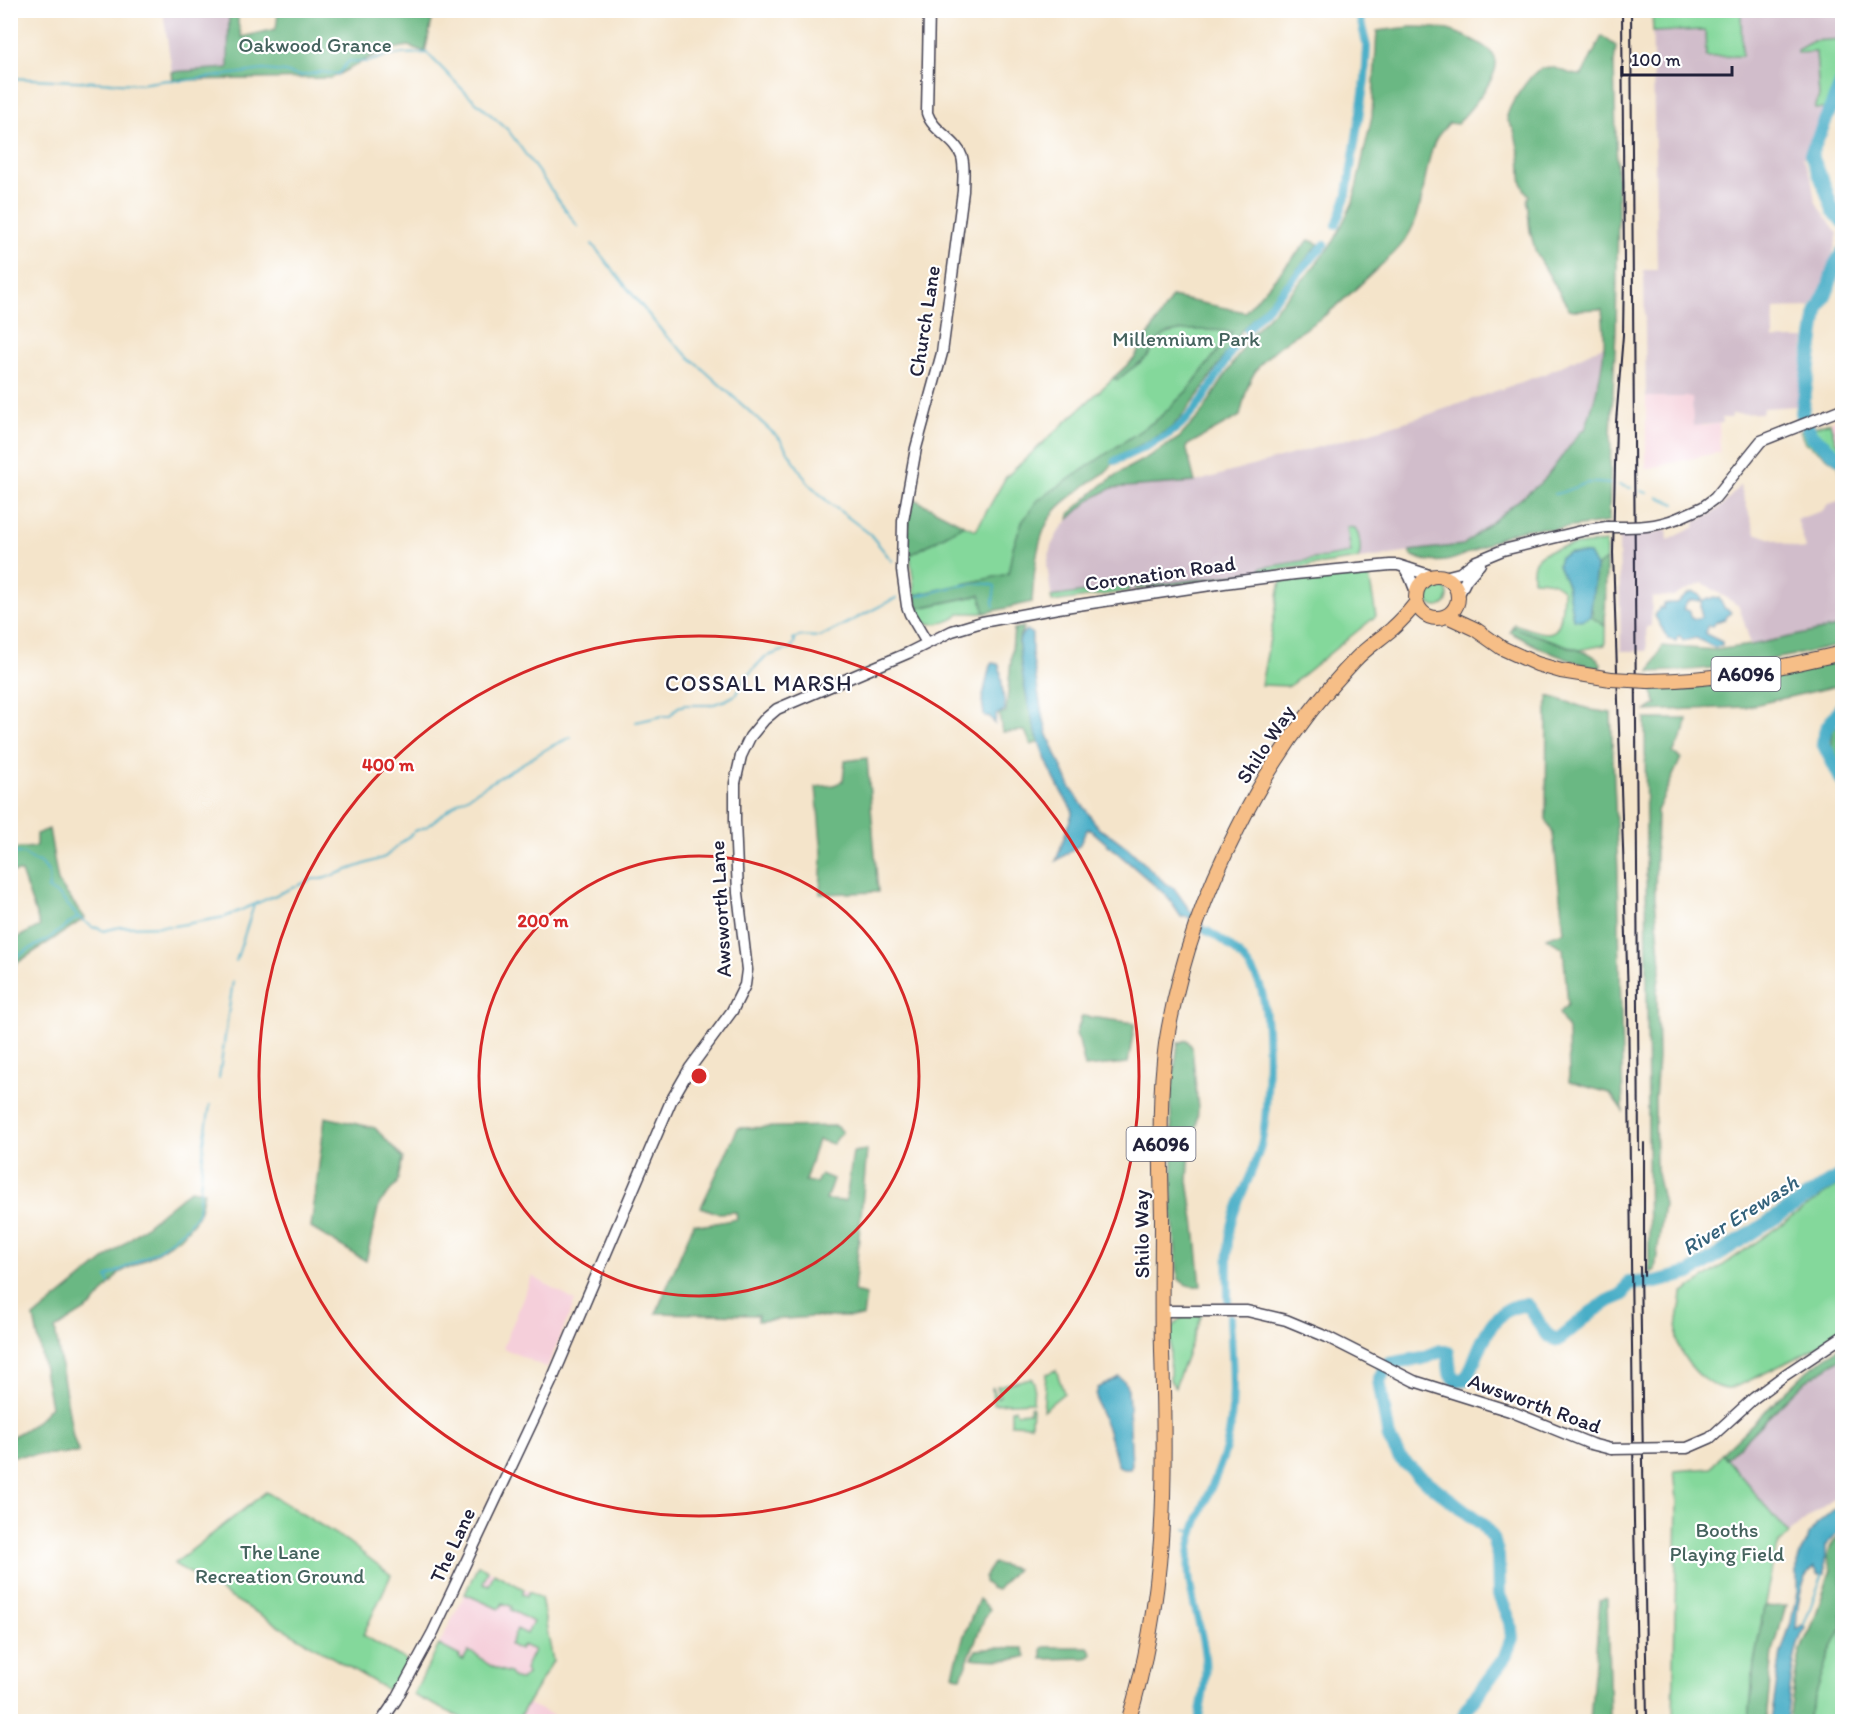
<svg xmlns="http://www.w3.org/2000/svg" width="1853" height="1732" font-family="Itim,sans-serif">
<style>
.built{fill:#f5cfda}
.industrial{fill:#d1bdcb}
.green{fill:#84d89b;stroke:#537d6b;stroke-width:1.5}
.forest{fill:#6bb883;stroke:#466d5f;stroke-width:1.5}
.water{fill:#48aec7;stroke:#356881;stroke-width:1.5}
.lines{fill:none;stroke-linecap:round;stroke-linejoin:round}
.stream{stroke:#48aec7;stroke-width:2}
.canal{stroke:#48aec7;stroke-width:8}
.river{stroke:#48aec7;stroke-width:14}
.minor-casing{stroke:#423f50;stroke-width:13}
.major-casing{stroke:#423f50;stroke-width:16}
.minor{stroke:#fff;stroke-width:10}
.major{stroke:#f6be87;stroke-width:14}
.rail{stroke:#22223b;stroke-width:2}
.minor-bridge-casing{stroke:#423f50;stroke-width:13;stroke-linecap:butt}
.major-bridge-casing{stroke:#423f50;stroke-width:16;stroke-linecap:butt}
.minor-bridge{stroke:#fff;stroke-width:10}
.major-bridge{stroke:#f6be87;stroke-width:14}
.ring{fill:none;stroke:#d62828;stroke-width:3}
.labels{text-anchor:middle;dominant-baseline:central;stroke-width:4.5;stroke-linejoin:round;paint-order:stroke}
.shield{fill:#fff;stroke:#646476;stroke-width:1.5}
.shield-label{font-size:20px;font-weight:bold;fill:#22223b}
.park-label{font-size:21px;fill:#44625d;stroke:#fff}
.street-label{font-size:21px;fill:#22223b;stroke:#fff}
.neighbourhood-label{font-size:22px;letter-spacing:1.5px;fill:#22223b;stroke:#fff}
.water-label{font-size:22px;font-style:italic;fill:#33617a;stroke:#fff}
.centre{fill:#d62828;stroke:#fff;stroke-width:3}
.ring-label{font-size:18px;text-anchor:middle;font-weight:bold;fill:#d62828;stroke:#fff;stroke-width:4.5;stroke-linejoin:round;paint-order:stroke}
</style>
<rect width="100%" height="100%" fill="#fff"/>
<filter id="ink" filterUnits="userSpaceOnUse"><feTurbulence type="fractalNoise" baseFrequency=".0167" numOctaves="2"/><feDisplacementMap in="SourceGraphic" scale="12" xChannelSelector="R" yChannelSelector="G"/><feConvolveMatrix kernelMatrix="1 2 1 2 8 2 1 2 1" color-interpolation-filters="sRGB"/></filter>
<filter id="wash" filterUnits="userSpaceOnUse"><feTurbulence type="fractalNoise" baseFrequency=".008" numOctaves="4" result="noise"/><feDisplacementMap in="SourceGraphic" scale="24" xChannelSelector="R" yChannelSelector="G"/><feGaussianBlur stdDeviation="1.35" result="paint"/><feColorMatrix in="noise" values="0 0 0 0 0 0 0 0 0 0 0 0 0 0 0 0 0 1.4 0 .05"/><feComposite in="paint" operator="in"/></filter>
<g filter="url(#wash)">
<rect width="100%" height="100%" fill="#f4e4ca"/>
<!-- built -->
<path class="built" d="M1646 397H1692L1703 426 1719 423 1720 452 1646 469Z
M1842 417V447L1835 440 1830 422Z
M532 1276 575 1301 547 1368 503 1348Z
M478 1565 541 1598 553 1661 528 1704 557 1717 555 1721H468L413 1695 462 1600Z"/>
<!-- industrial -->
<path class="industrial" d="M163 11H229L228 69 172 72Z
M1652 11H1842V70L1803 158 1811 176 1815 201 1838 234 1830 264 1818 295 1810 307 1774 308 1773 339H1805L1797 406 1763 408 1762 413 1732 414 1731 418H1722V423L1693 426 1692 397H1646L1644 270H1657Z
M1605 345 1595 399 1585 431 1579 433 1564 455 1544 480 1462 545 1052 602 1047 565 1051 546 1058 533 1069 519 1091 499 1104 491 1112 488 1195 482 1361 435 1427 415 1547 373Z
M1740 485 1755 533 1803 550 1806 548 1797 519 1822 511 1828 504 1842 500 1841 626 1751 645 1739 606 1703 583 1673 596 1652 597 1651 626 1646 627 1647 651H1621L1619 535 1654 533 1667 529 1668 540 1695 527V522L1712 514 1725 503Z
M1842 1358V1493L1813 1514 1789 1534 1726 1459 1803 1383Z"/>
<!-- green -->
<path class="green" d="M1652 11H1741L1742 56 1706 57 1705 30 1653 32Z
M1842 39V70L1826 109H1815L1819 96 1816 52 1797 53V50L1813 41Z
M1172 297 1233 332 1187 391 1159 418 1037 501 1013 547 1009 574 915 595 910 555 964 525 976 530 1006 477 1134 359Z
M1830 422 1835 440 1842 447V458L1818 439 1811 428Z
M1804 430 1809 439 1842 463V484L1839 466 1804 441 1800 431Z
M1347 527 1355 528C1360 535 1362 552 1358 559L1136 590 1135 588 1260 571 1261 568 1351 553Z
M1606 542 1605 645 1579 650 1512 627 1514 624C1557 640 1561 638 1563 591 1557 580 1544 581 1533 580 1533 574 1532 567 1535 561 1545 544 1588 545 1606 542Z
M1350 576H1369L1376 616 1289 686 1261 685 1281 581Z
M1426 596a11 11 0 1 1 22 0a11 11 0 1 1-22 0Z
M1128 586 1129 591 1052 602 1051 597Z
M981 595 985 613C975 614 968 612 959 614 952 623 932 626 921 622L918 608Z
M1842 1182V1328C1834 1335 1825 1342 1816 1347 1806 1353 1734 1389 1728 1389 1706 1388 1681 1360 1677 1340 1675 1330 1681 1305 1682 1294Z
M1202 1314 1175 1387 1170 1380V1330L1183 1316Z
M1056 1370 1064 1393 1043 1410 1046 1374Z
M1031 1378 1034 1382 1033 1402 993 1404 992 1388 993 1387 997 1398 1000 1396 997 1386Z
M1032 1406 1031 1425 1011 1424V1410L1015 1408 1016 1413 1029 1412 1030 1407Z
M1722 1453 1789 1534 1779 1545 1774 1556 1754 1663 1749 1721 1673 1722 1677 1500 1674 1471 1711 1468Z
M266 1492 347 1541 391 1575 363 1635 409 1662 391 1692 174 1564Z
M1842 1533V1721L1789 1722C1793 1698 1796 1649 1810 1632L1831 1570 1827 1558 1828 1552 1834 1541Z
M478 1565 488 1570 483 1583 489 1585 494 1573 524 1589 522 1594 527 1596 529 1592 541 1598 553 1661 517 1721H468L413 1695 439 1645 460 1656 459 1658 463 1660 468 1652C477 1653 479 1657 485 1662 492 1668 502 1671 510 1673 512 1678 515 1680 521 1680L527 1674 525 1669 534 1650 523 1645 520 1650 510 1645 517 1629 527 1634 533 1622 511 1610 512 1607 503 1603 499 1609 465 1594Z"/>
<!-- forest -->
<path class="forest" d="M229 11H238V24L242 37 276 29 278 13 280 11H434L425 52 408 46 382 51 332 78 173 80 172 72 228 68Z
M1411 27C1423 27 1436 27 1448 30 1461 34 1495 47 1496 62 1498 79 1468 112 1457 124L1449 123C1444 129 1438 134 1435 141 1422 172 1426 209 1407 237 1399 251 1387 259 1376 270 1358 286 1341 304 1321 318 1298 334 1274 346 1257 369 1247 382 1244 401 1240 416L1186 446 1195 482 1112 488 1091 499 1069 519V514L1102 485 1124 470 1155 453 1179 438 1201 414 1251 335 1308 274 1334 241 1353 202 1372 116 1377 31Z
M1602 36 1616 46 1614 64 1618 211 1616 329 1611 433 1609 522 1551 530C1543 527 1537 528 1528 529 1486 534 1455 578 1411 555L1410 551 1463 545 1544 480 1582 430H1585C1594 403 1602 376 1604 347 1605 335 1603 322 1602 309L1574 310 1569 309 1536 253 1530 231 1527 201 1529 195C1518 186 1522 169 1520 156 1519 153 1515 131 1513 129 1511 124 1507 123 1507 117 1508 106 1529 77 1537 71 1555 60 1566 77 1582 75Z
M1309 240 1319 244 1276 294 1242 330 1199 394 1182 416 1170 429 1116 458C1110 473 1098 476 1086 485 1077 493 1065 500 1057 509 1036 531 1034 573 1032 602L985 613 980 595 918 608 915 595 1008 574 1013 547 1022 522 1037 501 1159 418 1187 391 1232 332C1218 330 1173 327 1162 337 1156 342 1153 350 1148 356 1139 365 1127 370 1118 380L1113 378 1134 359 1172 297 1245 312Z
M914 499 964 525 910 555C906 532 908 521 914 499Z
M1606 560 1605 626 1593 618 1591 605 1596 567Z
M1842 626V645C1779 659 1716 671 1650 672L1662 646 1716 650 1751 645Z
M1024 627C1023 630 1021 632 1020 635 1015 648 1034 726 1040 742L1031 745 1025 731 1002 732 999 714 1006 712 1014 629Z
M1512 627 1590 654 1598 659 1601 664 1600 668C1567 662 1539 648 1510 632Z
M1842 661V685L1745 707 1646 711 1657 704 1651 690 1728 683Z
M1549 696 1592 710 1611 713 1618 871 1623 1111 1610 1093 1569 1082 1568 1030 1559 1013 1568 1005 1563 948 1546 938 1564 932 1553 834 1546 819 1547 704Z
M1645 719H1687L1685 731 1673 753 1681 758 1657 811 1655 897 1661 965 1657 992 1658 1057 1655 1100 1656 1169 1664 1204 1655 1270 1649 1274Z
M1833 726 1842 727V774L1831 750Z
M867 758 878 892 820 894 822 854 816 787 834 785 843 781 845 761Z
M49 829 58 882 85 918 11 967V941L40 926 21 872H11V849L36 847V834Z
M1082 1016 1135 1023 1128 1063 1085 1067 1079 1041 1076 1034Z
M1187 1040 1192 1047 1198 1109 1197 1123 1189 1163 1188 1181 1195 1227 1201 1286C1191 1287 1185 1286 1178 1278L1172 1210 1173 1146 1170 1102 1178 1043Z
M325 1117 375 1128 403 1158 397 1183 379 1204 366 1261 311 1228Z
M836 1126 842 1132 833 1144 818 1140 805 1181 816 1183 821 1174 833 1179 826 1200 846 1201 853 1152 867 1150 854 1292 866 1295 863 1317H813L758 1321V1315L656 1313 694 1223 705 1225 737 1219 736 1212 717 1213 701 1207 738 1128Z
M190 1190 204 1192 200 1210 194 1222 182 1236 153 1255 119 1273 92 1306 55 1329 73 1437 79 1453 11 1456V1437C29 1428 38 1422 51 1406L34 1317Z
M1842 1346V1358L1803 1383 1726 1459 1722 1453 1808 1370Z
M1842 1533V1627L1829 1653 1807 1721H1789C1793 1698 1796 1649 1810 1632L1831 1570 1827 1558 1828 1552 1834 1541Z
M993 1563 1016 1569 997 1590 991 1588 984 1582V1577Z
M1604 1598H1607L1610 1721H1590L1600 1600Z
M979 1599 990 1609 984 1619 961 1677H958L953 1674 963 1638Z
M1786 1606 1773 1652 1766 1721H1749L1754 1664 1764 1607Z
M1045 1647H1088L1092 1653 1089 1657 1085 1658 1046 1659H1042V1648Z
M996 1648H1023L1026 1656C1017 1661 982 1660 972 1658L976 1650Z"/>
<!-- water -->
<path class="water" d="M1569 553 1589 554 1596 567 1590 617 1581 620 1573 619 1567 585 1558 565 1560 557Z
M1693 592 1698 594 1701 598V601C1691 600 1688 597 1683 609L1690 611 1691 617 1693 619 1701 617V605L1703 601 1714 597 1719 598 1724 608 1730 611 1731 613 1726 616 1725 619 1716 622 1713 626H1707L1706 634 1722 642V645L1715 648 1696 638 1683 641 1680 636H1678L1676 641 1668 639 1655 616 1660 607 1663 609 1664 604 1669 603H1676L1688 594Z
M1027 630 1032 634V653L1041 709 1048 735 1070 787 1099 829 1112 836 1128 848 1166 884 1174 888 1191 912 1207 929 1206 934 1189 917H1181L1167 896 1092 831 1088 829 1086 831 1079 846 1056 861 1073 811C1044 768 1027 714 1021 663 1020 652 1015 636 1027 630Z
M992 663 998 664 1000 667 1005 710 996 715 995 724 989 716 986 717 984 715 982 700 990 665Z
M1119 1377 1124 1381 1128 1389 1132 1465 1130 1469H1123L1118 1465 1107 1428 1098 1407 1096 1395 1098 1388Z
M1842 1505V1528L1825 1546V1574L1819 1575 1814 1567C1799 1580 1797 1610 1796 1629L1802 1625 1805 1628C1792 1649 1790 1696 1786 1721H1771L1781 1653 1791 1622 1797 1592V1564L1801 1552 1809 1535 1818 1523 1833 1510Z"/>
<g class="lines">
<!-- stream -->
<path class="stream" d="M10 78 140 84 168 80 182 81 263 70 285 72 299 76 320 72 338 74 349 61 368 62 383 57 401 54 427 53 465 92 508 130 578 227
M592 244 665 335 780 439 808 483 828 502 870 534 892 561
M1619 485 1631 488
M1641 491 1647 493
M1555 494C1566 492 1574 488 1584 484 1592 481 1602 484 1610 484
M1659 497 1675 504
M917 596C936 592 977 578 995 586L993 602 994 606
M636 722 663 716H670L678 707 685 705H711L726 700 737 694 745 678 765 657 791 648 795 641 793 639 801 636 820 637 896 598
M10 852 24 854 34 861 40 862C49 871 52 876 48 889L60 896 78 917 94 928 98 927 103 931 120 927 174 926 225 917 313 879H322L385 857 415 831 426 827 457 803 550 747 571 737
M10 960 48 939 78 917
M236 961 254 905
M219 1078 233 981
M109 1283 107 1277 157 1251 186 1228 198 1213 204 1142 210 1105
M1186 1529 1195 1532
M1803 1627 1823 1574"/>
<!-- canal -->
<path class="canal" d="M1336 225 1347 194 1365 80 1367 47 1358 10
M1247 330 1325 244
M1115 461C1134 452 1155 444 1173 431 1202 410 1219 371 1238 341
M1207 931C1229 943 1247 958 1258 981 1272 1010 1269 1113 1261 1145 1254 1173 1237 1199 1231 1227 1226 1251 1228 1276 1228 1300
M1198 1722C1202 1701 1207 1680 1205 1658 1202 1620 1183 1587 1190 1546 1197 1512 1217 1481 1226 1448 1237 1405 1232 1360 1230 1317"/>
<!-- river -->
<path class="river" d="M1842 82 1811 154 1824 185 1833 210 1842 221
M1842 253 1835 265 1828 289 1817 311 1802 413 1811 435 1842 460
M1842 706 1826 729 1823 743 1842 781
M1462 1722 1466 1710 1504 1659 1512 1638 1510 1622 1499 1595 1498 1556 1493 1538 1482 1524 1418 1475 1399 1457 1389 1438 1379 1380 1389 1364 1423 1358 1441 1351 1448 1353 1450 1373 1456 1380H1463L1469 1374C1481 1346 1491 1305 1527 1305 1539 1317 1540 1336 1558 1340L1592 1312 1610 1300 1622 1295 1629 1283 1656 1282 1690 1273 1842 1174"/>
</g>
</g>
<g filter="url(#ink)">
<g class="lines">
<!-- minor casing -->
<g class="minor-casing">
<path id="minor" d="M1678 518 1703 507 1715 498 1761 441 1842 409
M1404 567 1410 577 1416 592
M1444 577 1460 573 1474 562 1503 550 1586 530 1607 527
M1458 596 1466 580 1480 564
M927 643 910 614 907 606 902 570 903 521 916 448 942 353 963 191C963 180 965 168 962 157 956 139 933 132 927 113L929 10
M1163 1311H1247L1286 1320 1327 1337 1414 1381 1510 1411 1591 1444 1611 1449
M1678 1448H1687L1710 1438 1754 1398 1785 1375 1842 1337
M381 1722 396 1700 433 1632 551 1382 671 1101 690 1068 732 1011 745 985 747 970 738 893 735 821V783L741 756 750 737 764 720 777 709 908 653 952 631 982 622 1058 608 1224 583 1295 574 1390 565H1398L1432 576"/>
</g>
<!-- major casing -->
<g class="major-casing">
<path id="major" d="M1416 597a21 21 0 1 1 42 0a21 21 0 1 1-42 0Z
M1447 616 1475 629 1502 648 1537 664 1561 671 1611 679
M1648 681C1718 680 1775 669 1842 653
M1128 1722C1167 1597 1166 1480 1162 1351 1161 1307 1162 1263 1162 1219 1161 1161 1158 1101 1166 1044 1178 968 1203 896 1238 828 1268 767 1308 709 1355 660 1366 648 1379 640 1392 629 1401 621 1409 612 1416 603"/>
</g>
<!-- minor -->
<use href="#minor" class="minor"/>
<!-- major -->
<use href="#major" class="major"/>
<!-- rail -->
<path class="rail" d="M1622 10 1624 267 1623 335 1616 422 1613 553 1628 995 1634 1521 1638 1722
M1631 10 1639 1150
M1644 1143V1275
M1640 1267 1647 1722"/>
<!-- minor-bridge casing -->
<g class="minor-bridge-casing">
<path id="minor-bridge" d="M1607 527C1633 527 1654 528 1678 518
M1611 1449 1678 1448"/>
</g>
<!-- major-bridge casing -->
<g class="major-bridge-casing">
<path id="major-bridge" d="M1611 679 1648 681"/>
</g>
<!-- minor-bridge -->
<use href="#minor-bridge" class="minor-bridge"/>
<!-- major-bridge -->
<use href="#major-bridge" class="major-bridge"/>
</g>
</g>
<!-- distance rings -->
<g class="ring">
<circle cx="699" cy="1076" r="220"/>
<circle cx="699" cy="1076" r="440"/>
</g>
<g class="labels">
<!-- shield labels -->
<g class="shield">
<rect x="1711.5" y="657" width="69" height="34" rx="4.5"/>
<rect x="1126.5" y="1127" width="69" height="34" rx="4.5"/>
</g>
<g class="shield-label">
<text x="1746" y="674">A6096</text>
<text x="1161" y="1144">A6096</text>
</g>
<!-- park labels -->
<g class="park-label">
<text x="315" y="44">Oakwood Grance</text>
<text x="1186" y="338">Millennium Park</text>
<text x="1727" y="1529">Booths<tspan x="1727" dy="24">Playing Field</tspan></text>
<text x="280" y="1551">The Lane<tspan x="280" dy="24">Recreation Ground</tspan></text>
</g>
<!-- street labels -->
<g class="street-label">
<text transform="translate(924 321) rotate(-81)">Church Lane</text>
<text transform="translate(1160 573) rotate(-8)">Coronation Road</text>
<text transform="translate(1265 744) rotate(-57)">Shilo Way</text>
<text transform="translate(720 909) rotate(-93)">Awsworth Lane</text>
<text transform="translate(1141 1234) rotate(-91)">Shilo Way</text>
<text transform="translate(1535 1403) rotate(20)">Awsworth Road</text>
<text transform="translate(452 1545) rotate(-65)">The Lane</text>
</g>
<!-- neighbourhood labels -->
<g class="neighbourhood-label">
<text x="759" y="683">COSSALL MARSH</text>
</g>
<!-- water labels -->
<g class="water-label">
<text transform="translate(1740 1215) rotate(-32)">River Erewash</text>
</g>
</g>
<circle cx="699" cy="1076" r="9" class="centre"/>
<g class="ring-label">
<text x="388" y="771">400 m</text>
<text x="543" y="927">200 m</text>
</g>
<!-- margin -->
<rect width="1853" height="1732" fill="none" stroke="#fff" stroke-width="36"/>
<!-- scale -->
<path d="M1622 66v9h110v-9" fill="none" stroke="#22223b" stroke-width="3"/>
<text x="1631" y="66" font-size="18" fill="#22223b" stroke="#ffffff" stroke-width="4.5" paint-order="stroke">100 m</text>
</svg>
